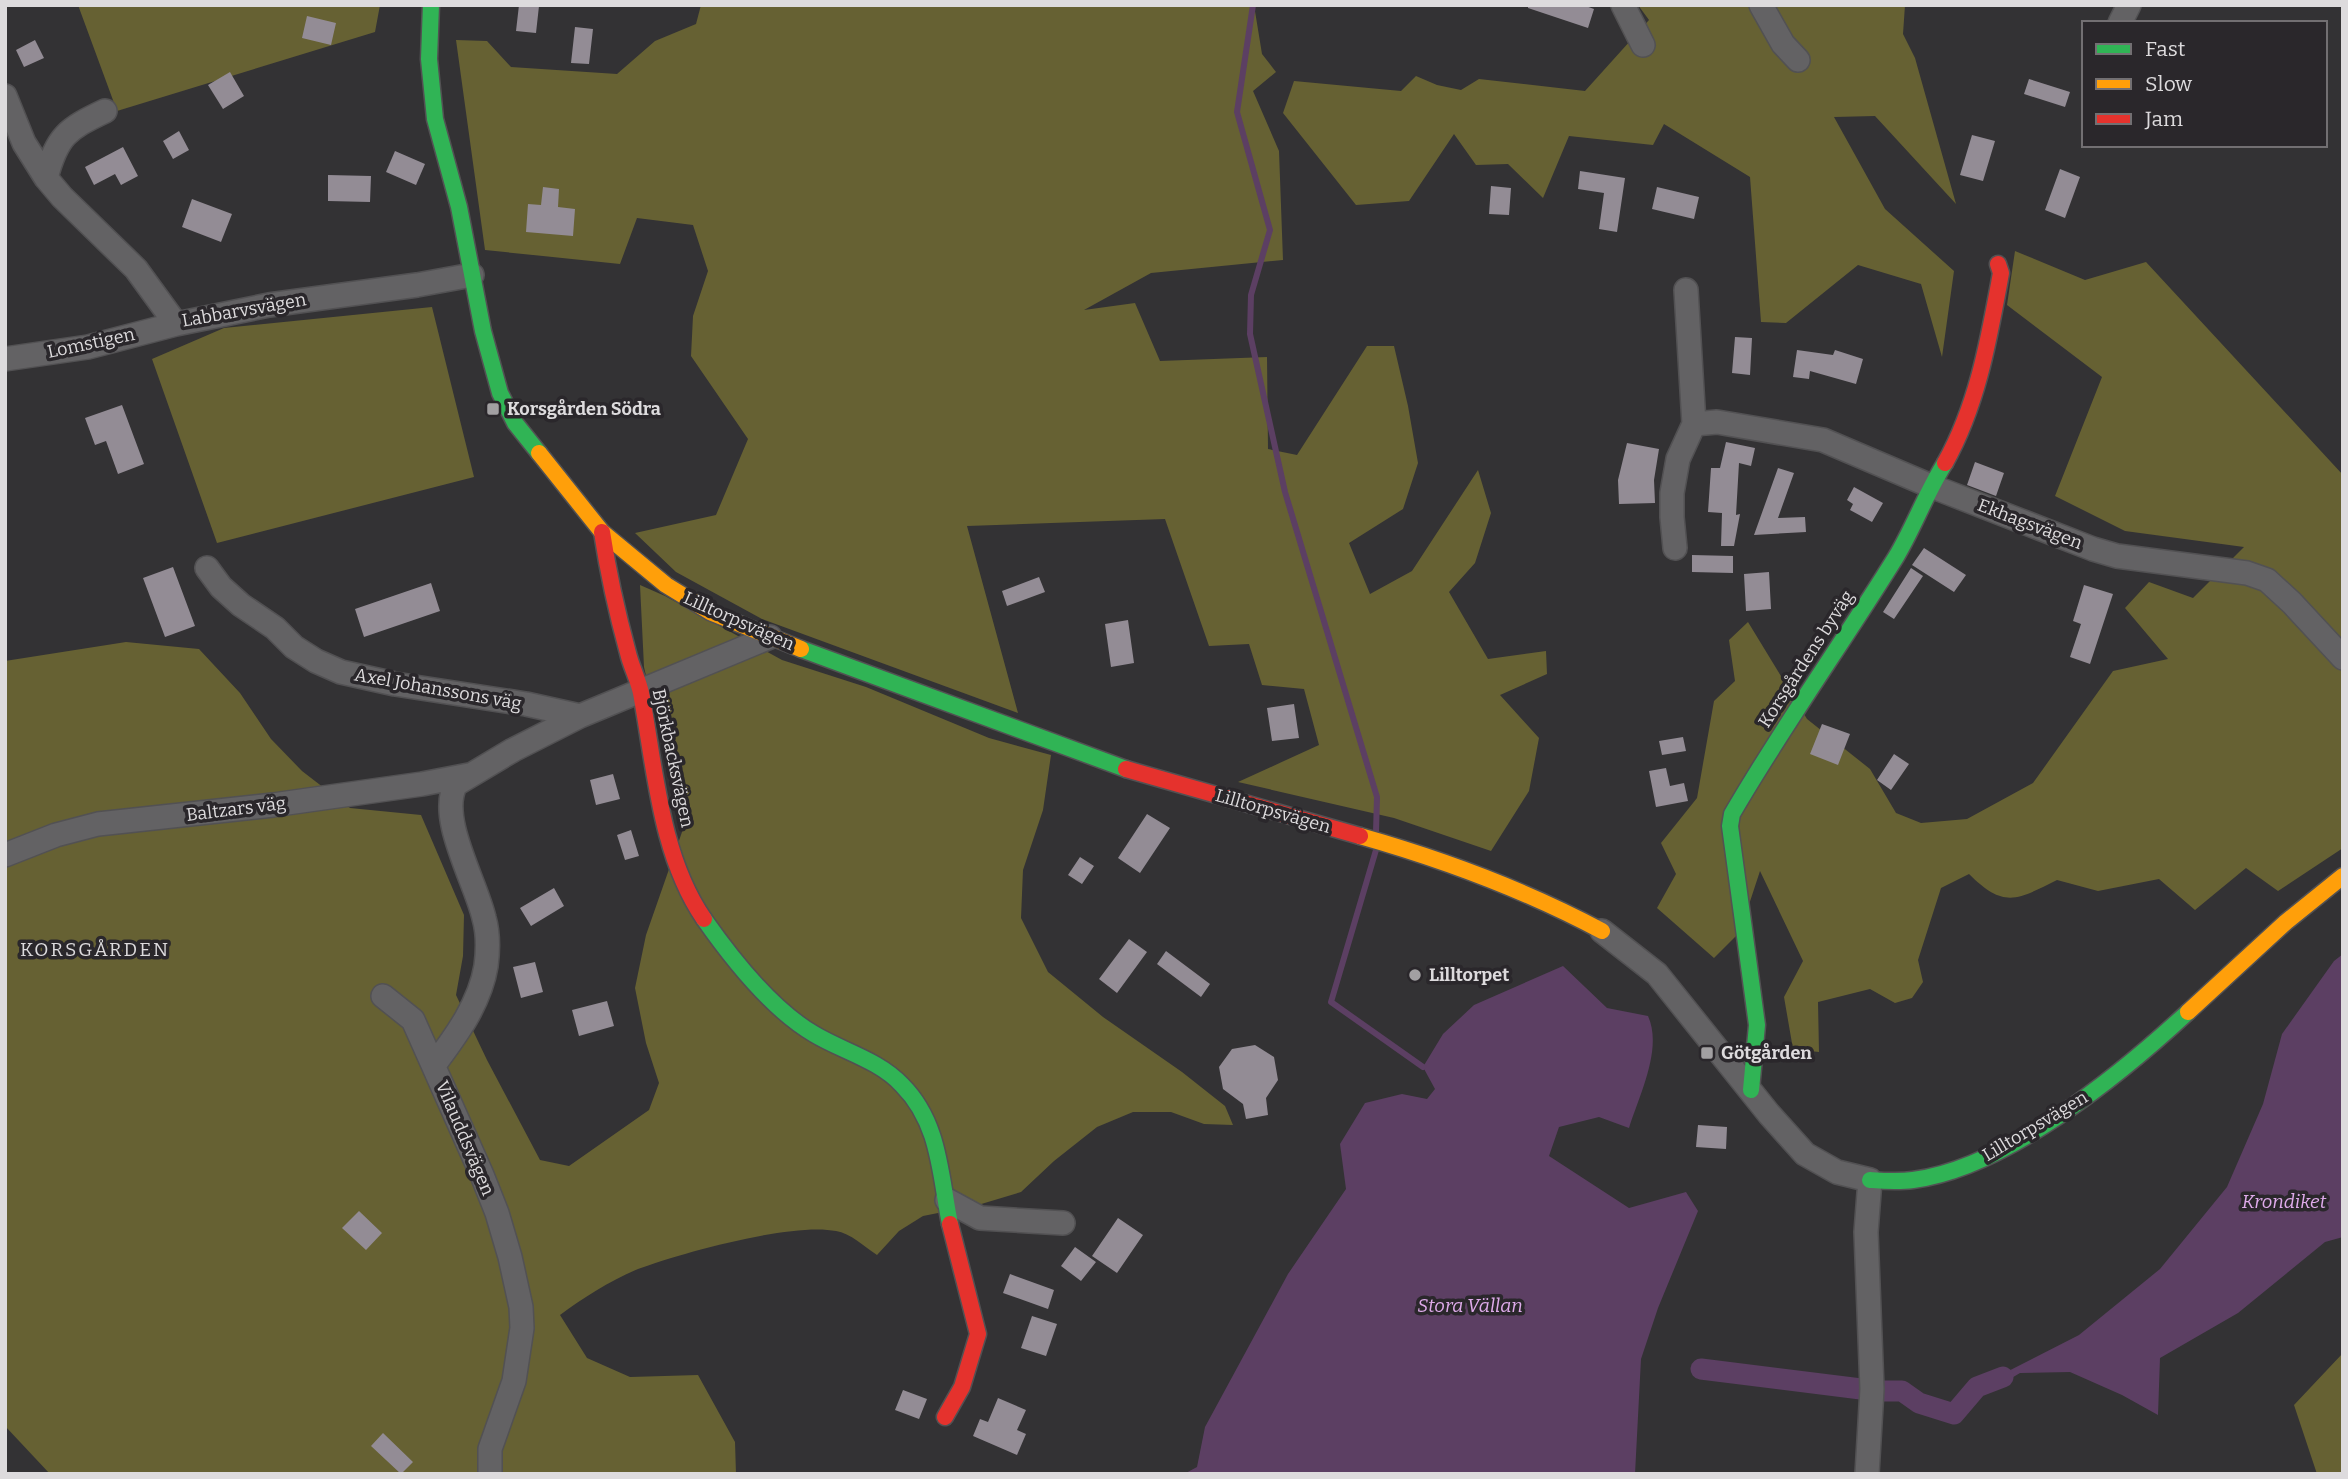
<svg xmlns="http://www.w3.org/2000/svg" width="2348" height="1479" font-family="Bitter,serif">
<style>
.forest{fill:#666133}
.water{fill:#5c3f63}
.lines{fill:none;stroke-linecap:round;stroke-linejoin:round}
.stream{stroke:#5c3f63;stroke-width:6}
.canal{stroke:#5c3f63;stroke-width:21}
.building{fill:#938c95}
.street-casing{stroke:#525153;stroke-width:26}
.fast-casing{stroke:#525153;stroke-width:19}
.slow-casing{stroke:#525153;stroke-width:19}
.jam-casing{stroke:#525153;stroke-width:19}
.street{stroke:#636264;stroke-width:23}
.fast{stroke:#30b455;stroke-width:16}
.slow{stroke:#ff9f0a;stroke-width:16}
.jam{stroke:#e5322d;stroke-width:16}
.poi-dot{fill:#a2a0a2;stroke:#2a272b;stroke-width:2.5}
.labels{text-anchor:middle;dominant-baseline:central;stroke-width:7;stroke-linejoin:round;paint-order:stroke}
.street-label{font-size:18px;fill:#dddbdd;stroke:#2a272b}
.poi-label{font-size:18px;font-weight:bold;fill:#dddbdd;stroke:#2a272b;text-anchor:start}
.neighbourhood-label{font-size:19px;letter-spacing:2px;fill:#dddbdd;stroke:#2a272b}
.water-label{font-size:19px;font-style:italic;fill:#dfabeb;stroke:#2a272b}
</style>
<rect width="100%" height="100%" fill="#333234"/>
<!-- forest -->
<path class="forest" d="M78 5H380L375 32 117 111Z
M701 5H1254L1262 54 1276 72 1253 91 1279 151 1283 260 1151 273 1084 310 1135 303 1160 361 1267 357 1268 449 1297 455 1367 346H1394L1408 406 1418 463 1403 509 1349 543 1370 594 1412 571 1478 470 1491 513 1475 563 1449 592 1488 659 1546 651 1547 674 1500 695 1539 738 1529 791 1491 851 1394 818 1238 782 1319 745 1304 689 1262 685 1249 644 1209 646 1165 519 967 526 1018 713 762 619 676 572 635 533 716 515 748 439 691 356 693 316 708 271 693 225 637 218 620 264 485 250 456 40 487 41 511 67 617 74 655 41 696 24Z
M1638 5H1905L1903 34 1915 58 1956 204 1875 116 1834 117 1885 209 1954 271 1942 357 1921 284 1858 265 1786 323 1761 322 1750 177 1664 124 1653 145 1569 136 1543 198 1508 164 1476 165 1454 134 1409 201 1356 205 1283 113 1294 81 1401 91 1416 76 1437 85 1461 90 1479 79 1585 91 1649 20Z
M2015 251 2085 280 2146 262 2343 475V848L2278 891 2246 868 2195 910 2159 879 2098 891 2057 880C2017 900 2004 909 1969 874L1941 888 1918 960 1923 982 1912 998 1895 1003 1870 989 1818 1002 1819 1052 1793 1049 1784 997 1803 961 1760 871 1740 932 1714 958 1657 908 1676 874 1661 843 1697 798 1714 701 1735 681 1729 640 1748 622 1807 719 1870 769 1896 813 1921 823 1967 819 2033 783 2113 671 2168 659 2125 608 2149 582 2193 598 2244 547 2125 531 2055 496 2102 377 2007 305Z
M432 307 474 477 217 543 152 359 224 328Z
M640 585 665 596 782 660 866 687 989 738 1051 755 1043 810 1023 870 1021 918 1048 972 1103 1017 1182 1072 1225 1106 1233 1125 1204 1124 1171 1112H1133L1097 1127 1054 1161 1021 1192 978 1205 923 1216 899 1231 877 1255C865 1247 850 1233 836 1231 793 1222 681 1253 638 1269 611 1280 583 1298 560 1315L587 1358 630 1377 698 1375 735 1442 736 1474H50L5 1426V661L126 642 199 649 240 693 271 739 302 771 350 808 421 815 464 915 463 956 456 995 487 1060 540 1160 569 1166 649 1110 659 1083 646 1043 635 988 646 935 682 832 644 667Z
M2343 1353V1474H2317L2294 1405Z"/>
<!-- water -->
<path class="water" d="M2343 954V1237L2325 1242 2238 1313 2160 1358 2158 1415 2122 1395 2070 1372 2020 1373 1988 1392 1977 1387 2079 1335 2160 1269 2227 1187 2263 1104 2282 1034 2334 961Z
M1563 966 1607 1008 1648 1016C1663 1049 1639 1096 1629 1128L1599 1117 1559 1127 1549 1156 1629 1208 1686 1192 1698 1211 1658 1308 1641 1359 1635 1474H1184L1197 1467 1205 1427 1288 1274 1346 1189 1340 1144 1365 1103 1402 1094 1427 1099 1435 1089 1423 1067 1443 1034 1474 1005Z"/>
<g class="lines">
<!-- stream -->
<path class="stream" d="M1253 5 1237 112 1270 230 1251 295 1250 334 1285 492 1377 797 1376 832
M1376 850 1331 1002 1423 1067"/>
<!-- canal -->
<path class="canal" d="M1701 1369 1861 1389
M1881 1391H1902L1919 1403 1954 1414 1977 1387 2003 1377"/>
</g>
<!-- building -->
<path class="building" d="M519 5 539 6 536 33 516 31Z
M1528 5H1583L1594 9 1588 28 1528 8Z
M307 16 336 23 331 45 302 38Z
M575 27 593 29 589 64 571 63Z
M35 40 44 58 24 67 16 50Z
M230 72 244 96 223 109 208 85Z
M2029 79 2070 92 2065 107 2024 94Z
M179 131 189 150 173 159 163 141Z
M1972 135 1995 141 1983 181 1960 175Z
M123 147 138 176 121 185 115 174 94 185 85 167Z
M395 151 425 164 416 185 386 172Z
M2060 169 2080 177 2065 218 2045 210Z
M1580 171 1625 178 1617 232 1599 229 1604 193 1578 189Z
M328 175 371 176 370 202 328 201Z
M1491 186 1511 188 1509 215 1489 214Z
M543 187 559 189 558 207 575 209 573 236 526 232 528 204 541 205Z
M1657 187 1699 197 1694 219 1652 209Z
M192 199 232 214 221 242 182 227Z
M1735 337 1752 338 1750 375 1732 373Z
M1797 350 1833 355 1835 350 1863 359 1856 384 1810 371 1809 379 1793 377Z
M122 405 144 464 118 474 106 441 95 445 85 418Z
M1726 442 1755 448 1751 466 1739 463 1736 515 1740 514 1734 546H1721L1722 513 1708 512 1711 468H1720Z
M1627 443 1659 449 1654 480 1655 503 1619 504 1618 480Z
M1975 462 2004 473 1996 496 1967 485Z
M1778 468 1794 473 1778 518 1805 517 1806 532 1754 535Z
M1854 487 1883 503 1872 522 1850 510 1853 504 1847 500Z
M1924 548 1966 575 1954 592 1912 565Z
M1692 555 1733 556V573L1692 572Z
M173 567 195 626 165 637 143 578Z
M1911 568 1923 576 1894 619 1883 612Z
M1769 572 1771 609 1746 611 1744 574Z
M1039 577 1045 592 1007 606 1002 591Z
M431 583 440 611 364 637 355 609Z
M2084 585 2113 594 2090 664 2070 657 2081 624 2073 621Z
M1128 620 1134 663 1111 667 1105 624Z
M1294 704 1299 738 1272 741 1267 708Z
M1822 724 1850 734 1838 765 1810 754Z
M1683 737 1686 751 1662 755 1659 741Z
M1894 754 1909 764 1891 790 1877 780Z
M1666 768 1670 786 1684 783 1688 801 1656 807 1649 771Z
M613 774 620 799 596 805 590 780Z
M1147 814 1170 828 1140 873 1118 858Z
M631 830 639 856 625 860 617 835Z
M1080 857 1094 866 1082 884 1068 875Z
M554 888 564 906 531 926 520 908Z
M1129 939 1147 952 1117 993 1099 979Z
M1166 951 1210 984 1201 997 1157 964Z
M535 962 543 992 521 998 513 967Z
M607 1001 614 1026 579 1036 572 1010Z
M1255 1045 1274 1057 1278 1080 1266 1098 1268 1115 1246 1119 1243 1104 1223 1089 1219 1067 1232 1049Z
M1698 1125 1727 1127 1726 1149 1696 1147Z
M359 1211 382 1233 366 1250 342 1228Z
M1118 1218 1143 1235 1117 1273 1092 1256Z
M1075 1247 1096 1262 1081 1281 1061 1266Z
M1010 1274 1054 1290 1048 1309 1003 1293Z
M1032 1316 1057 1324 1046 1356 1021 1348Z
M903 1390 927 1399 919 1419 895 1410Z
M998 1398 1026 1410 1017 1430 1026 1434 1017 1455 973 1436 980 1419 988 1422Z
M383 1433 413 1462 401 1474 371 1446Z"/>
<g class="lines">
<!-- street casing -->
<g class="street-casing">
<path id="street" d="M1623 5 1643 45
M1761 5 1783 44 1798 60
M2120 23 2129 5
M5 96 24 143 46 178 62 197 136 269 176 324 269 305 417 285 472 275
M46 178C57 136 67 129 105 111
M5 359 88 347 176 324
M1694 424 1717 422 1823 440 1931 486 2093 549 2117 556 2247 573 2267 580 2292 603 2343 658
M1675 548 1672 517V493L1678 459 1694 424 1686 290
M207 568 221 587 241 605 275 628 294 647 316 661 341 672 395 684 526 704 580 716
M5 855 56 835 98 824 273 805 422 784 469 775
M1602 931 1657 974 1769 1114 1805 1154 1837 1172 1870 1180 1866 1232 1872 1389 1867 1474
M383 996 413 1020 482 1175 497 1213 510 1257 521 1307 522 1328 514 1381 490 1449V1474
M434 1065C456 1036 480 1003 486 966 488 951 488 932 484 918 476 882 437 817 456 784L513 750 580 716 770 637
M947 1200 980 1218 1063 1223"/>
</g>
<!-- fast casing -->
<g class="fast-casing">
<path id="fast" d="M431 5 429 59 435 119 459 207 483 331 500 393 515 423 539 453
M801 649 1126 769
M704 919C732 959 771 1009 814 1034 842 1051 879 1060 902 1085 940 1123 940 1175 950 1224
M1751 1090 1757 1025 1730 826 1732 814C1783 726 1842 644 1896 557 1914 527 1926 493 1945 463
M1870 1180C1885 1181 1898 1182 1913 1180 2006 1168 2120 1075 2188 1012"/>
</g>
<!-- slow casing -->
<g class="slow-casing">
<path id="slow" d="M539 453 602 532 666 585 710 612 801 649
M1360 836C1441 859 1527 891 1602 931
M2188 1012 2286 922 2343 876"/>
</g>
<!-- jam casing -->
<g class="jam-casing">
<path id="jam" d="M1945 463C1978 404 1989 338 2001 273L1998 264
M602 532C608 572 617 613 628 653 631 666 638 679 641 693 655 767 660 855 704 919
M1126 769 1360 836
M945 1417 962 1387 978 1334 950 1224"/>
</g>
<!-- street -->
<use href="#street" class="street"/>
<!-- fast -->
<use href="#fast" class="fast"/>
<!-- slow -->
<use href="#slow" class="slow"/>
<!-- jam -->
<use href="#jam" class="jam"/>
</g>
<!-- markers -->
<g class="poi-dot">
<rect x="486" y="402" width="14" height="14" rx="3.5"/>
<circle cx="1415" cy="975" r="7"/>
<rect x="1700" y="1046" width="14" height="14" rx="3.5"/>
</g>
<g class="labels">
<!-- street labels -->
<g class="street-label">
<text transform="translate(244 310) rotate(-10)">Labbarvsvägen</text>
<text transform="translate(91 343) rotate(-12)">Lomstigen</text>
<text transform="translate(2030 524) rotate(21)">Ekhagsvägen</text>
<text transform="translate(739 621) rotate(24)">Lilltorpsvägen</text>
<text transform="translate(1806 659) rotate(-57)">Korsgårdens byväg</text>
<text transform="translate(438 689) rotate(10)">Axel Johanssons väg</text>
<text transform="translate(673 758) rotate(78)">Björkbacksvägen</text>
<text transform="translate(236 809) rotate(-7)">Baltzars väg</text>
<text transform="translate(1273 811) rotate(16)">Lilltorpsvägen</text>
<text transform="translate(2035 1126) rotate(-31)">Lilltorpsvägen</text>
<text transform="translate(465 1138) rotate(67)">Vilauddsvägen</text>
</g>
<!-- poi labels -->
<g class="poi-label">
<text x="507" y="409">Korsgården Södra</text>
<text x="1429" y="975">Lilltorpet</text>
<text x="1721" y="1053">Götgården</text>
</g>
<!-- neighbourhood labels -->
<g class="neighbourhood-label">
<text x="95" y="949">KORSGÅRDEN</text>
</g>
<!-- water labels -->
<g class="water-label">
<text x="2284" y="1201">Krondiket</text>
<text x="1470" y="1305">Stora Vällan</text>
</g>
</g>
<!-- border -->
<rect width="2348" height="1479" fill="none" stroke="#dddbdd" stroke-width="14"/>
<!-- legend -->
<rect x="2082" y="21" width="245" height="126" fill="#2a272b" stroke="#726f72" stroke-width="2"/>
<rect x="2096" y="44" width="35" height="10" fill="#30b455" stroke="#726f72" stroke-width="2"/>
<text x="2145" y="56" font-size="21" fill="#dddbdd">Fast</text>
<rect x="2096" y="79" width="35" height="10" fill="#ff9f0a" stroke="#726f72" stroke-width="2"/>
<text x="2145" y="91" font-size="21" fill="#dddbdd">Slow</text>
<rect x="2096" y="114" width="35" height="10" fill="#e5322d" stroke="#726f72" stroke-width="2"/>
<text x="2145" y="126" font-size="21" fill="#dddbdd">Jam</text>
</svg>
